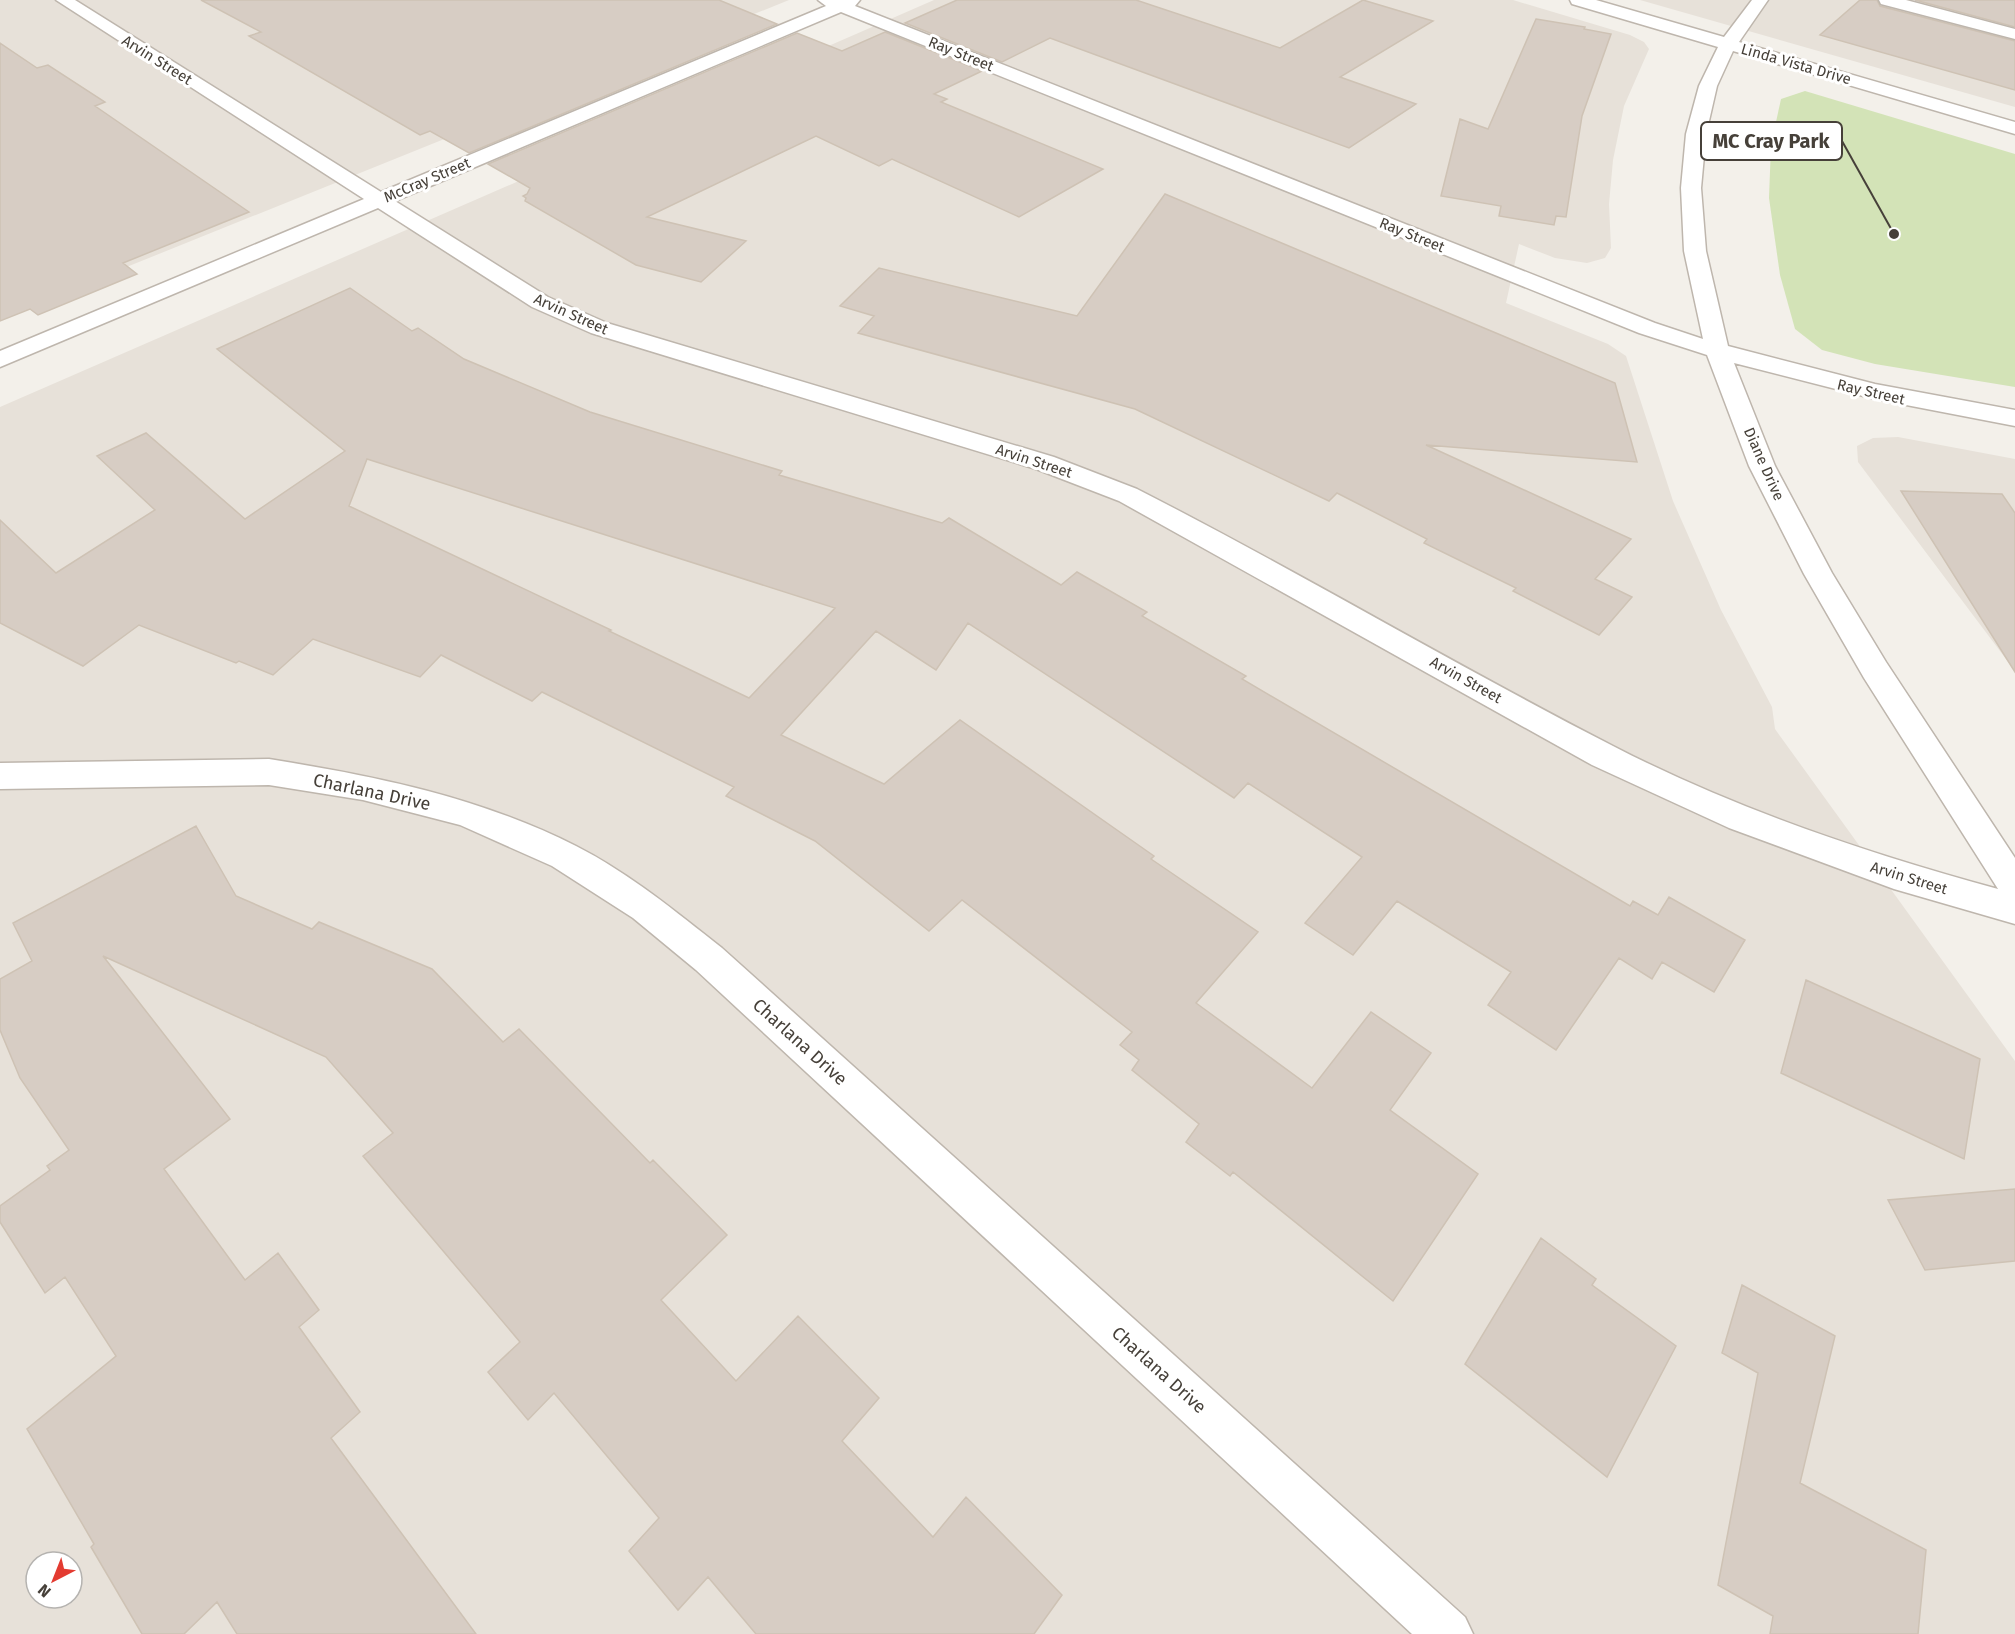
<svg xmlns="http://www.w3.org/2000/svg" width="2015" height="1634" font-family="'Fira Sans',sans-serif">
<style>
.residential{fill:#e7e1d9;fill-rule:evenodd}
.green{fill:#d3e3b7}
.building{fill:#d7cdc4;stroke:#cec2b4;stroke-width:1.5;fill-rule:evenodd}
.lines{fill:none;stroke-linecap:round;stroke-linejoin:round}
.minor-casing{stroke:#beb6ad;stroke-width:3}
.minor{fill:#fff;fill-rule:evenodd}
.labels{text-anchor:middle;dominant-baseline:central;stroke-width:6;stroke-linejoin:round;paint-order:stroke}
.far-street-label{font-size:15px;fill:#464039;stroke:#fff}
.street-label{font-size:18px;fill:#464039;stroke:#fff}
.leader{fill:none;stroke:#464039;stroke-width:2}
.callout-dot{fill:#464039;stroke:#fff;stroke-width:2}
.callout{fill:#fff;stroke:#464039;stroke-width:2}
.callout-label{font-size:20px;text-anchor:middle;font-weight:bold;fill:#464039}
</style>
<rect width="100%" height="100%" fill="#f3f0ea"/>
<!-- residential -->
<path class="residential" d="M0 0H789L0 318Z
M934 0H1513L1630 35 1644 42 1649 49 1624 106 1613 160 1609 204 1611 248 1605 258 1587 263 1555 258 1519 244 1506 303 1608 344 1626 356 1673 501 1721 610 1772 707 1775 729 2015 1061V1634H0V407ZM36 1562H72V1598H36Z
M1640 0H2015V107Z
M1898 437 2015 459V671L1858 462 1857 446 1873 438Z"/>
<!-- green -->
<path class="green" d="M1805 91 2015 154V387L1875 364 1822 350 1795 329 1780 275 1769 198 1771 145 1781 99Z"/>
<!-- building -->
<path class="building" d="M201 0H719L777 24 469 153 430 131 420 135 249 36 261 32Z
M957 0H1136L1280 48 1363 0 1433 21 1340 77 1416 104 1349 148 1050 38 1002 62 905 23Z
M1860 0H1877L1880 6 2015 41V90L1820 35Z
M1915 0H2015V27Z
M1536 19 1585 27 1584 29 1611 34 1582 116 1566 217 1556 216 1554 225 1499 216 1501 206 1441 196 1460 119 1488 129Z
M885 32 982 71 934 94 947 99 941 102 1103 169 1019 217 892 159 879 166 816 136 647 217 746 241 701 282 636 265 525 201 526 198 523 196 527 194 530 188 488 164 797 33 842 51Z
M0 43 37 68 48 65 105 102 95 106 249 212 123 263 137 274 38 315 30 309 0 321Z
M1165 194 1615 383 1637 462 1426 445 1631 539 1595 579 1632 597 1599 635 1513 591 1516 588 1424 543 1427 539 1337 493 1329 501 1135 409 858 333 874 316 840 306 879 268 1077 316Z
M350 288 412 331 418 328 464 359 590 412 782 471 779 475 942 523 949 518 1061 585 1077 572 1147 612 1142 616 1246 676 1242 679 1630 906 1633 901 1658 915 1669 897 1745 940 1714 992 1662 962 1652 979 1619 958 1556 1050 1488 1005 1511 972 1397 901 1353 955 1305 923 1362 857 1248 783 1234 798 968 623 936 670 876 631 781 735 884 784 960 720 1154 856 1151 859 1258 932 1196 1003 1312 1088 1371 1012 1431 1053 1390 1110 1478 1174 1393 1301 1233 1172 1230 1176 1186 1142 1199 1124 1132 1070 1139 1060 1120 1045 1132 1032 962 900 929 931 815 841 726 796 734 787 542 692 532 701 441 655 420 677 313 639 273 675 239 661 236 663 139 625 83 666 0 623V520L56 573 155 510 97 456 146 433 245 519 345 451 217 349ZM367 459 835 608 749 698 609 631 611 630 349 506Z
M1901 491 2002 494 2015 513V672Z
M196 826 236 896 312 929 319 922 432 969 503 1042 519 1029 650 1163 653 1160 727 1235 661 1300 736 1381 798 1316 879 1398 842 1441 933 1537 966 1497 1062 1595 1034 1634H756L708 1577 678 1610 629 1551 659 1518 554 1393 528 1420 488 1372 520 1342 363 1156 393 1133 326 1057 103 956 230 1119 164 1169 245 1280 278 1253 319 1310 299 1327 360 1412 331 1438 476 1634H237L217 1602 184 1634H142L91 1547 94 1544 27 1429 116 1356 65 1277 45 1293 0 1222V1206L50 1170 47 1166 69 1150 20 1078 0 1030V979L32 961 13 923Z
M1806 980 1980 1059 1964 1159 1781 1073Z
M2015 1189V1261L1925 1270 1888 1200Z
M1541 1238 1596 1279 1592 1285 1676 1346 1607 1477 1465 1364Z
M1742 1285 1835 1336 1800 1483 1926 1550 1918 1634H1770L1773 1616 1718 1585 1758 1373 1722 1353Z"/>
<g class="lines">
<!-- minor casing -->
<g class="minor-casing">
<path id="minor" d="M56 0H75L381 192 826 6 818 0H860L855 6 1655 323 1703 339 1684 251 1681 188 1686 134 1699 86 1718 47 1572 4 1570 0H1596L1724 37 1752 0H1768L1739 42 2015 122V134L1733 51 1717 86 1706 134 1701 188 1706 251 1728 346 1875 384 2015 410V426L1875 399 1734 363 1775 466 1832 573 1886 662 2015 858V924L1894 889 1729 828 1592 765 1119 501 1036 469 591 333 532 307 378 208 0 367V351L364 199ZM841 12 1639 333 1707 355 1749 466 1804 574 1864 678 1998 889C1866 853 1735 809 1613 746 1453 664 1298 571 1137 489L1054 457 607 323 548 297 395 201Z
M1879 0H1906L2015 29V39L1881 4Z
M269 759C375 776 479 797 576 846 629 873 675 911 722 948L1465 1617 1473 1634H1412L696 970 633 918 552 866 460 825 363 800 269 785 0 789V763Z"/>
</g>
<!-- minor -->
<use href="#minor" class="minor"/>
</g>
<g class="labels">
<!-- far-street labels -->
<g class="far-street-label">
<text transform="translate(961 54) rotate(22)">Ray Street</text>
<text transform="translate(157 60) rotate(32)">Arvin Street</text>
<text transform="translate(1796 64) rotate(16)">Linda Vista Drive</text>
<text transform="translate(427 180) rotate(-23)">McCray Street</text>
<text transform="translate(1412 235) rotate(22)">Ray Street</text>
<text transform="translate(571 314) rotate(24)">Arvin Street</text>
<text transform="translate(1871 392) rotate(13)">Ray Street</text>
<text transform="translate(1034 461) rotate(18)">Arvin Street</text>
<text transform="translate(1764 464) rotate(66)">Diane Drive</text>
<text transform="translate(1466 680) rotate(29)">Arvin Street</text>
<text transform="translate(1909 878) rotate(17)">Arvin Street</text>
</g>
<!-- street labels -->
<g class="street-label">
<text transform="translate(372 792) rotate(12)">Charlana Drive</text>
<text transform="translate(800 1042) rotate(42)">Charlana Drive</text>
<text transform="translate(1159 1370) rotate(42)">Charlana Drive</text>
</g>
</g>
<!-- callouts -->
<path class="leader" d="M1894 234L1842 141"/>
<circle class="callout-dot" cx="1894" cy="234" r="6"/>
<rect class="callout" x="1701" y="122" width="141" height="38" rx="6"/>
<g class="callout-label">
<text x="1771" y="148">MC Cray Park</text>
</g>
<!-- north arrow -->
<g transform="translate(54 1580) rotate(222)"><circle r="28" fill="#ffffff" stroke="#b5b3b0" stroke-width="1.5"/>
<path d="M0-4.5L10 22L0 15L-10 22Z" fill="#e33b31"/>
<text y="-9" font-size="16" font-weight="bold" text-anchor="middle" fill="#464039">N</text>
</g>
</svg>
